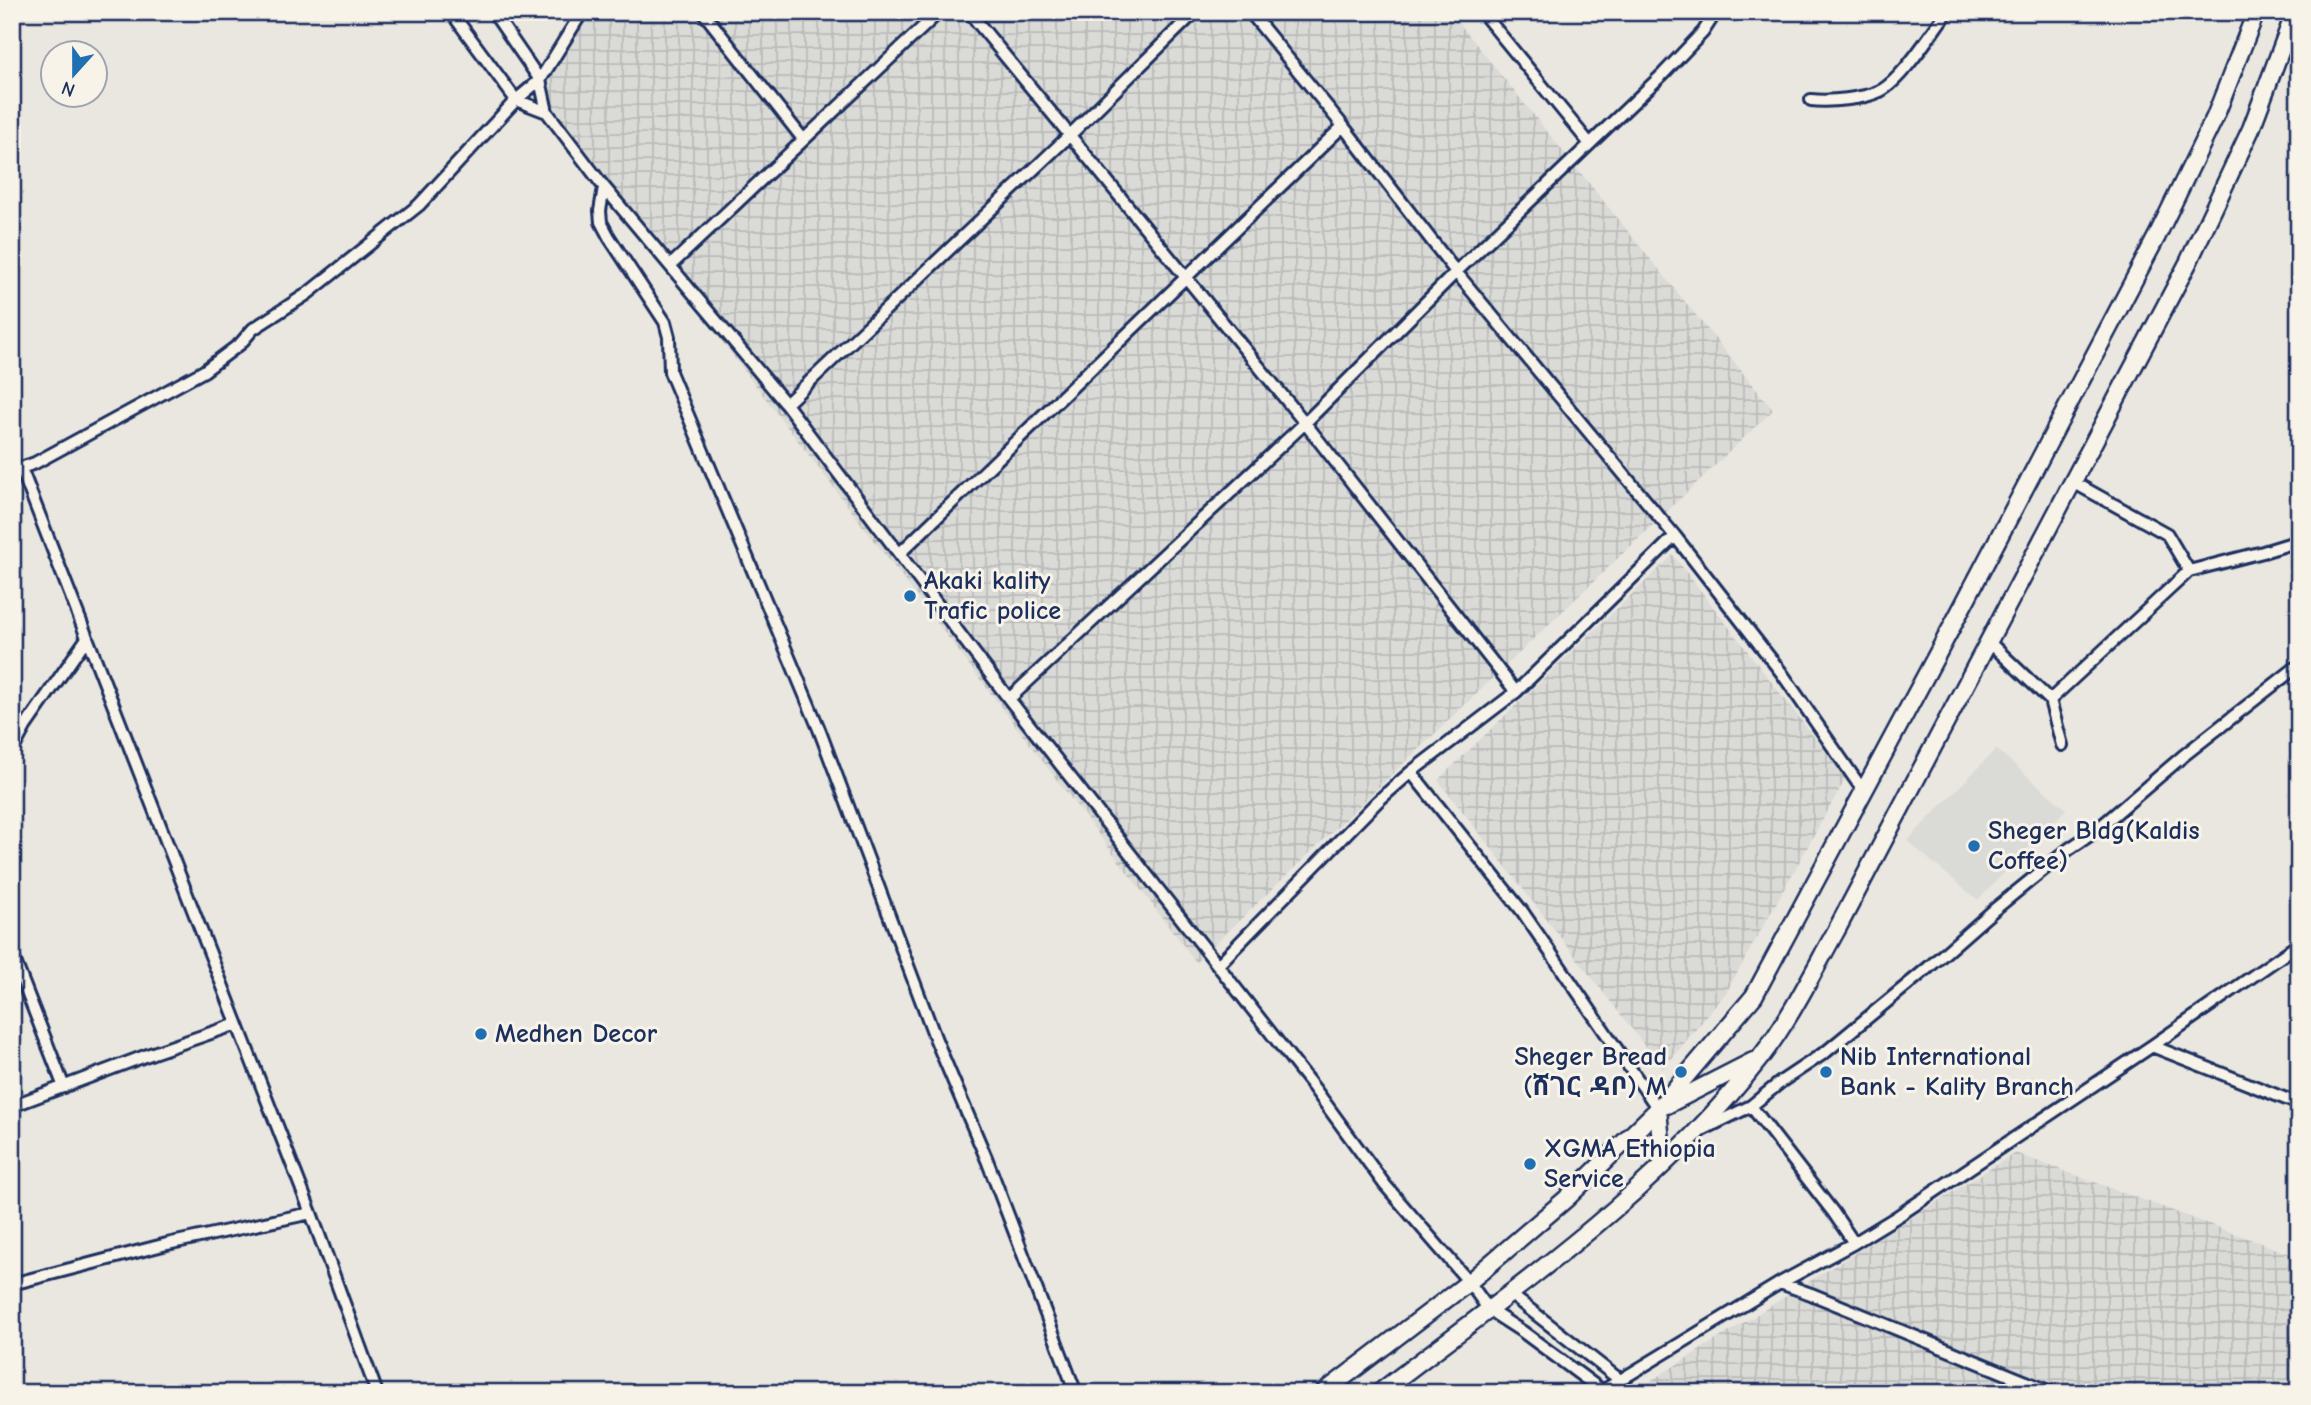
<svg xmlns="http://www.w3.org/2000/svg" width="2311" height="1405" font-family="'Comic Neue','Noto Sans Ethiopic',sans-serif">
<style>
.built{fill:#dadad6}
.industrial{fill:url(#industrial-grid)}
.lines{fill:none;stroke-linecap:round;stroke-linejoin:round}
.minor-casing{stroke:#1b2f5e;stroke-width:16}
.primary-casing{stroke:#1b2f5e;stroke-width:21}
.minor{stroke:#f7f3e8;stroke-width:10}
.primary{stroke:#f7f3e8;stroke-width:16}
.poi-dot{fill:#1f6fb2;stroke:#f7f3e8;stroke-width:2.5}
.labels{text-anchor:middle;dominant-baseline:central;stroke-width:6;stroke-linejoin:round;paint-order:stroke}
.poi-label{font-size:26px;font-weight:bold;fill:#1b2f5e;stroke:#f7f3e8;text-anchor:start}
</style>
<defs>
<pattern id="industrial-grid" width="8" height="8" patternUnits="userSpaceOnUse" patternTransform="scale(1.75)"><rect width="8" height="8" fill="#dadad6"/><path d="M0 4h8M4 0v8" fill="none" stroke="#babbba"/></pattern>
</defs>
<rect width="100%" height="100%" fill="#eae7e0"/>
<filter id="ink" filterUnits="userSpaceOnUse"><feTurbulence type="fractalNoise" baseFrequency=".0143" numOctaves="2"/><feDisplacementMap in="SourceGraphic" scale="14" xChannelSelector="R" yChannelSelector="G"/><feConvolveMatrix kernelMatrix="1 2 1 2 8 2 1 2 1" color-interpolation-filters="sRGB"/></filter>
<g filter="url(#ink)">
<!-- built -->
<path class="built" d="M1996 749 2066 809 1978 900 1907 841Z"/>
<!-- industrial -->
<path class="industrial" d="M592 12H1450L1773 410 1196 962 529 89Z
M1673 555 1846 778 1726 993 1663 1069 1438 780Z
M2015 1153 2299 1257V1393H1631Z"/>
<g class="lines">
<!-- minor casing -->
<g class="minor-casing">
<path id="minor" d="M451 12 516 100 547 112
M493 12 540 80 547 112 604 187 786 404 1009 699 1314 1088 1385 1185 1469 1282 1489 1310 1523 1332 1605 1393
M703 12 803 139
M969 12 1305 423 1516 692
M1250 12 1343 126 1456 272 1675 536 1781 672 1864 792
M1482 12 1590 144
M1811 100C1829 102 1864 99 1880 91 1901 81 1932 32 1947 12
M604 187 600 211 601 222 609 237 665 322 669 337 670 372 819 729 936 1040 987 1160 1076 1393
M671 265 939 12
M786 404 1070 135 1195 12
M15 468H21L35 463 204 371 240 344 253 329 307 294 419 205 516 100 540 80 582 12
M12 474 21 468 311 1213 377 1393
M2073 482 2167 534 2189 571
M900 553 1343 126
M1988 641 2050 700 2189 571 2263 552 2289 544 2299 539
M1009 699 1305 423 1456 272 1663 74 1703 32 1716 12
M2050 700 2062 745
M12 751 25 727 87 638
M1411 772 1522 911 1658 1109
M12 954 64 1087
M1218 965 1378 801 1411 772 1516 692 1675 536
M2152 1046 2299 1104
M12 1106 153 1053 237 1024
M1751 1106 1833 1212 1854 1243
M1700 1131 1751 1106 1782 1081 1827 1051 1929 967 1995 909 2069 849 2093 833 2183 756 2299 665
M1780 1283 1811 1294 2053 1393
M12 1284 167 1244 311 1213
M1510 1294 1620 1380
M1599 1393 1780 1283 1854 1243 1898 1216 2152 1046 2299 944"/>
</g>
<!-- primary casing -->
<g class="primary-casing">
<path id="primary" d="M1667 1105 1753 1061
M1658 1109 1663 1165
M1323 1393 1469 1282 1566 1199 1658 1109 1754 996 1948 634 2157 236 2215 117 2256 12
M1379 1393C1514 1289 1654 1195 1760 1058 1790 1019 1812 974 1836 931L2188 263 2251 129 2295 12"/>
</g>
<!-- minor -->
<use href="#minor" class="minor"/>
<!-- primary -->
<use href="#primary" class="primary"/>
</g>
</g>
<!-- markers -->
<g class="poi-dot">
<circle cx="910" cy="596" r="7"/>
<circle cx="1974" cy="846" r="7"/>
<circle cx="481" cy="1034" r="7"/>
<circle cx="1681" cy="1072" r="7"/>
<circle cx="1826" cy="1072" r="7"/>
<circle cx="1530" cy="1164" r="7"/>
</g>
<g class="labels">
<!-- poi labels -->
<g class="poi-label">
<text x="924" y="581">Akaki kality<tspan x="924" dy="30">Trafic police</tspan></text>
<text x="1988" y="831">Sheger Bldg(Kaldis<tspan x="1988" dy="30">Coffee)</tspan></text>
<text x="495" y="1034">Medhen Decor</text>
<text x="1667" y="1057" text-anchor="end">Sheger Bread<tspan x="1667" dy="30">(ሸገር ዳቦ) M</tspan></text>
<text x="1840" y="1057">Nib International<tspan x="1840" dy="30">Bank - Kality Branch</tspan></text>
<text x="1544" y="1149">XGMA Ethiopia<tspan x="1544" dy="30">Service</tspan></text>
</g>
</g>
<!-- margin -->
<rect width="2311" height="1405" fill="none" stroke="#f7f3e8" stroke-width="42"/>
<rect x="21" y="21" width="2269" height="1363" fill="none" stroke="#1b2f5e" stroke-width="2.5" filter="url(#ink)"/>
<!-- north arrow -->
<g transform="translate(74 74) rotate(201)"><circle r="33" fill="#f7f3e8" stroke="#9fa5b1" stroke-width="2"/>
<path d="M0-5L12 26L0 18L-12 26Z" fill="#1f6fb2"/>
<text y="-10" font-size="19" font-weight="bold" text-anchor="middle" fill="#1b2f5e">N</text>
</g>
</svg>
